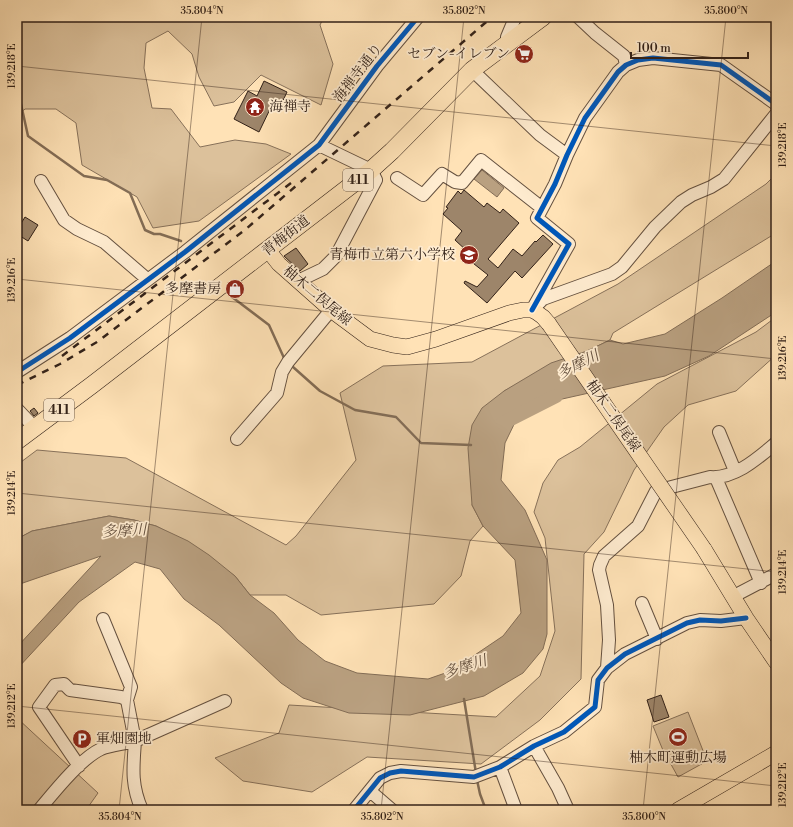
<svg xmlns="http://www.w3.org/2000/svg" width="793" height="827" font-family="'Libre Bodoni','Noto Serif JP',serif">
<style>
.green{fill:#dcc19b;stroke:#87715a}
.water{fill:#b9a080;stroke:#836d56}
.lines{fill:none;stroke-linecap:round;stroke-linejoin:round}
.stream{stroke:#836d56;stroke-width:2.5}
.river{stroke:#b9a080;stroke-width:14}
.building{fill:#9d856a;stroke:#322118}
.minor-casing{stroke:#655140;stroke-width:14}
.major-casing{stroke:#322118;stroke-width:16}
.highway-casing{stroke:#322118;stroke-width:18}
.minor{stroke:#ffecd0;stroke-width:12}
.major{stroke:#ffe2b6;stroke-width:15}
.highway{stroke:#ffe2b6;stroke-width:17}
.rail{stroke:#322118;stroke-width:2.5;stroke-dasharray:7 7;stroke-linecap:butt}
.major-bridge-casing{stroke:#322118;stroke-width:16;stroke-linecap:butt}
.major-bridge{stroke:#ffe2b6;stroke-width:15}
.cycleway-casing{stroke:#ffecd0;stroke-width:8}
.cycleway{stroke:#0057b8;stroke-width:5}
.ticks{fill:none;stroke:#322118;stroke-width:1;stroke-opacity:0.45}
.labels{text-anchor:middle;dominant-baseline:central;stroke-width:3.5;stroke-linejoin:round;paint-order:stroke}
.shield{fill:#ffecd0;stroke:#705e4f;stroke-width:1}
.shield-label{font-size:13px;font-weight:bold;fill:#322118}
.poi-label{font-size:14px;fill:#322118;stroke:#ffecd0;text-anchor:end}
.street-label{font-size:14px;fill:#322118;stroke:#ffecd0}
.water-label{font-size:15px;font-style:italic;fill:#614d3c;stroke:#ffecd0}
.neatline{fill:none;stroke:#322118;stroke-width:1.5}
.ticks-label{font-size:10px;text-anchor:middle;fill:#322118}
</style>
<rect width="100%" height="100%" fill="#ffe2b6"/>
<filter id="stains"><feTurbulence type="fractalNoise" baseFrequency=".005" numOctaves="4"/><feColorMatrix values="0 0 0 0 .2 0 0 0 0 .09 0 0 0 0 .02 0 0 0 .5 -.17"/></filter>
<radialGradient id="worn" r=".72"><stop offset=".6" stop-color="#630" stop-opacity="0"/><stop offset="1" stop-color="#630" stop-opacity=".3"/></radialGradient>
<!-- green -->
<path class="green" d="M17 17H324L320 25 333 64 321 105 261 75 234 102 214 106 199 77 192 54 168 31 146 43 144 68 152 108 171 109 200 147 235 140 266 144 291 154 199 221 153 228 137 197 82 165 76 123 56 109H25L17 116Z
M776 174V233L613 333 610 340 504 391 472 505 483 526 470 541 461 576 434 604 321 615 286 595H250L235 576 171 534 156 526 134 520 109 516 32 531 17 539V465L37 450 126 458 286 545 296 536 356 460 340 393 383 366 472 362 618 284 766 184Z
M776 317V355L736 391 688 405 664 427 634 470 604 532 584 554 581 679 540 720 481 764 367 757 312 792 243 781 215 758 279 733 289 705 496 717 540 676 555 631 545 538 534 512 543 483 558 460 580 447 657 384 756 332Z
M688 712 707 761 678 777 662 748 653 726Z
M17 718 98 793 86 810H17Z"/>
<!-- water -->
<path class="water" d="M482 170 504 188 497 197 474 179Z
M776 261V312L709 356 665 376 522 408 505 443 501 480 525 510 547 560V634L543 649 523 673 484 696 410 715 349 713 303 698 281 683 219 625 184 599 160 569 135 562 79 602 17 669V647L101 556 17 585V539L32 531 109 516 134 520 156 526 188 541 209 555 235 576 250 595 274 613 298 640 325 661 357 673 428 679 451 671 503 636 521 613 515 560 483 526 472 505 468 448 472 425 482 408 504 391 551 363 587 351 610 340 623 344 665 334 722 298Z"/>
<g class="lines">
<!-- stream -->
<path class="stream" d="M17 86 28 136 84 176 107 180 130 193 145 230 154 234H160L181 241
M226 291 232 297 269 325 284 358
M293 367 320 391 355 410 396 417 421 443 471 445
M464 699 476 773
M477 780 480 794 486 810"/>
<!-- river -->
<path class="river" d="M503 423 556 396"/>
</g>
<!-- building -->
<path class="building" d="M264 81 287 92 279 109 272 105 259 132 234 119 248 91 257 96Z
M464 190 484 207 487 203 500 213 503 209 519 223 488 259 498 268 513 249 522 256 535 241 536 242 543 235 553 244 522 278 515 271 487 303 464 283 465 281 477 287 488 275 464 256 468 252 455 240 462 231 443 214 448 208 446 207 458 191 461 194Z
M25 217 38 225 28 241 17 234V230Z
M296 248 308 264 300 271 284 256Z
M238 285 242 291 233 294 231 291Z
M34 408 38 413 34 416 30 411Z
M661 695 669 717 654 722 647 700Z"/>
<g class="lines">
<!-- minor casing -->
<g class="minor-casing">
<path id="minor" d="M578 17 595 33 624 56 626 65
M507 43V37L515 18 514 17
M472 70 540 135 567 155
M397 178 423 195 442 174 455 182 462 183 481 160 542 208
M41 181 64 220 77 229 104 242 147 279
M298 281 323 269 336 256 376 180 371 170 319 145
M535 307 543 299 612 274 622 267 655 227 681 202 692 195 711 187 724 179 776 114
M532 310 569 244 537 218 555 184 567 155 585 118 618 72 626 65 638 60 653 58 721 65 776 104
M17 372 70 338 185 252 319 145 377 66 418 17
M17 409 35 428
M719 432 735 471
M237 439 277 393 282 372 288 362 331 310
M716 478 761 583
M734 596 776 574
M642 603 657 639
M103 619 131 687 127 700
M607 668 609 640 607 605 599 570 600 565 604 556 638 526 656 491 710 477C735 479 758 458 776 443
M534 746 558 788 568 810
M500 767 516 810
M370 791 392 810
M39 810C54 792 80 759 101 749 111 745 124 744 135 741L127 700 121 697 70 690 64 684 55 685 39 707 79 766
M142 810C131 785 133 768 135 741L225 701
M354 810 380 778 390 773 401 771 474 777 500 767 534 746 564 732 595 707 598 680 607 668 625 654 687 623 700 620 721 621 746 618"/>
</g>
<!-- major casing -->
<g class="major-casing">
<path id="major" d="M268 250 279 264 331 310 370 339 393 345 407 347 436 339 509 313 523 310H532L536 312 543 317 549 324
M704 549 746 618 776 662
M678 810 776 753"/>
</g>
<!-- highway casing -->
<g class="highway-casing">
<path id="highway" d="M17 441 92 385 371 170 392 151 472 70 543 17"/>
</g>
<!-- minor -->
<use href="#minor" class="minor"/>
<!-- major -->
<use href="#major" class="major"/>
<!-- highway -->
<use href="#highway" class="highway"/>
<!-- rail -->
<path class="rail" d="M62 356 291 183
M17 385 60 364 97 342 246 229 492 17"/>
<!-- major-bridge casing -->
<g class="major-bridge-casing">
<path id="major-bridge" d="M549 324 704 549"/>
</g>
<!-- major-bridge -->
<use href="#major-bridge" class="major-bridge"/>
<!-- cycleway casing -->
<g class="cycleway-casing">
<path id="cycleway" d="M532 310 569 244 537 218 555 184 567 155 585 118 618 72 626 65 638 60 653 58 721 65 776 104
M17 372 70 338 185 252 319 145 377 66 418 17
M354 810 380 778 390 773 401 771 474 777 500 767 534 746 564 732 595 707 598 680 607 668 625 654 687 623 700 620 721 621 746 618"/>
</g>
<!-- cycleway -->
<use href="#cycleway" class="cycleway"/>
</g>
<!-- ticks -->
<path class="ticks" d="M17 66 776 146M17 279 776 359M17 493 776 572M17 706 776 786M119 810 202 17M381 810 464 17M643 810 726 17"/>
<!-- icons -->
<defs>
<g id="supermarket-disc" transform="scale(1)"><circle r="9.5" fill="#8f2418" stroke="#ffecd0"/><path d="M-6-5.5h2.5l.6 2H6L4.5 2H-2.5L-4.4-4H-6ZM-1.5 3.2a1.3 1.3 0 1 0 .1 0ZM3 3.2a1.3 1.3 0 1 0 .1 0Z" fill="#fff"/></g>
<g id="temple-disc" transform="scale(1)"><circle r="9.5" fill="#8f2418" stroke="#ffecd0"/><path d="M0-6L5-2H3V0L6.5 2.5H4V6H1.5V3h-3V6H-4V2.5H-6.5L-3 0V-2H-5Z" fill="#fff"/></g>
<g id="school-disc" transform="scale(1)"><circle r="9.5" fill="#8f2418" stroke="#ffecd0"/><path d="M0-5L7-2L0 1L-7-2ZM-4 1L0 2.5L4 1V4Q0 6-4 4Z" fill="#fff"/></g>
<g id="shop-disc" transform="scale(1)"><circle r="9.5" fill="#8f2418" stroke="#ffecd0"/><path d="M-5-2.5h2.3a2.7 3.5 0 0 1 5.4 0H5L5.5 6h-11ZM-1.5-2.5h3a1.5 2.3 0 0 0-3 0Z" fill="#fff"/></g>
<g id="stadium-disc" transform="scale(1)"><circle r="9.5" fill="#8f2418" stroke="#ffecd0"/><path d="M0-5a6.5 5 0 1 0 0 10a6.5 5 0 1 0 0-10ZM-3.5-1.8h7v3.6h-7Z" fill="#fff"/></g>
<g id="parking-disc" transform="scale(1)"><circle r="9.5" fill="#8f2418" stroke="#ffecd0"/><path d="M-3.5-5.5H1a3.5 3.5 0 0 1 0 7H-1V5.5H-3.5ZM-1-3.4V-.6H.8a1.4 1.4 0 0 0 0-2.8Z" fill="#fff"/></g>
</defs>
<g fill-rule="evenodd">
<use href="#supermarket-disc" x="524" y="54"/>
<use href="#temple-disc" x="255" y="107"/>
<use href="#school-disc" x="469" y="255"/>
<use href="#shop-disc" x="235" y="289"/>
<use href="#stadium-disc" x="678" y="737"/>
<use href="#parking-disc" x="82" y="739"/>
</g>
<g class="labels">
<!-- shield labels -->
<g class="shield">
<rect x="343" y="169" width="30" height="22" rx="3"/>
<rect x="44" y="399" width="30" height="22" rx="3"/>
</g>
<g class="shield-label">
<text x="358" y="180">411</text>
<text x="59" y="410">411</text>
</g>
<!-- poi labels -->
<g class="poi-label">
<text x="510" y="54">セブン-イレブン</text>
<text x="269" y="107" text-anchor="start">海禅寺</text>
<text x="455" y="255">青梅市立第六小学校</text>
<text x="221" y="289">多摩書房</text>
<text x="96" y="739" text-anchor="start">軍畑園地</text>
<text x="678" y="758" text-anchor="middle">柚木町運動広場</text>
</g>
<!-- street labels -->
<g class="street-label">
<text transform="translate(358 73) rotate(-52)">海禅寺通り</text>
<text transform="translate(286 236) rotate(-38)">青梅街道</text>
<text transform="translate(317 296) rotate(40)">柚木二俣尾線</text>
<text transform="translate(613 416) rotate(55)">柚木二俣尾線</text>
</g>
<!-- water labels -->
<g class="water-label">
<text transform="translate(578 365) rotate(-27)">多摩川</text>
<text transform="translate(124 531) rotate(-3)">多摩川</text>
<text transform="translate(465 667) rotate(-18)">多摩川</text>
</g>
</g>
<!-- margin -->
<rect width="793" height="827" fill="none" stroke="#ffe2b6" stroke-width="44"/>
<!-- scale -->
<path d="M631 52v6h117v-6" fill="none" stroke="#322118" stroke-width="2"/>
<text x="637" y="52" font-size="12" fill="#322118" stroke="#ffecd0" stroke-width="3" paint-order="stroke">100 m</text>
<rect x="22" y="22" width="749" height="783" class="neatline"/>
<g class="ticks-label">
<text x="202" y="14">35.804°N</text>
<text x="464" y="14">35.802°N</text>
<text x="726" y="14">35.800°N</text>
<text transform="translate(11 66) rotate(-90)" y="4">139.218°E</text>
<text transform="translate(782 145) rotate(-90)" y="4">139.218°E</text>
<text transform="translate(11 280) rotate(-90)" y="4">139.216°E</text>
<text transform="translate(782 358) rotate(-90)" y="4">139.216°E</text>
<text transform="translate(11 493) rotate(-90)" y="4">139.214°E</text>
<text transform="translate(782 572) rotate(-90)" y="4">139.214°E</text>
<text transform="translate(11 706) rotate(-90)" y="4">139.212°E</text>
<text transform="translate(782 785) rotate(-90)" y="4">139.212°E</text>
<text x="120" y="820">35.804°N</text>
<text x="382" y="820">35.802°N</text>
<text x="644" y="820">35.800°N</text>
</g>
<rect width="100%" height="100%" filter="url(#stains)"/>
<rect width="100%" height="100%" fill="url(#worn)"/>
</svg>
